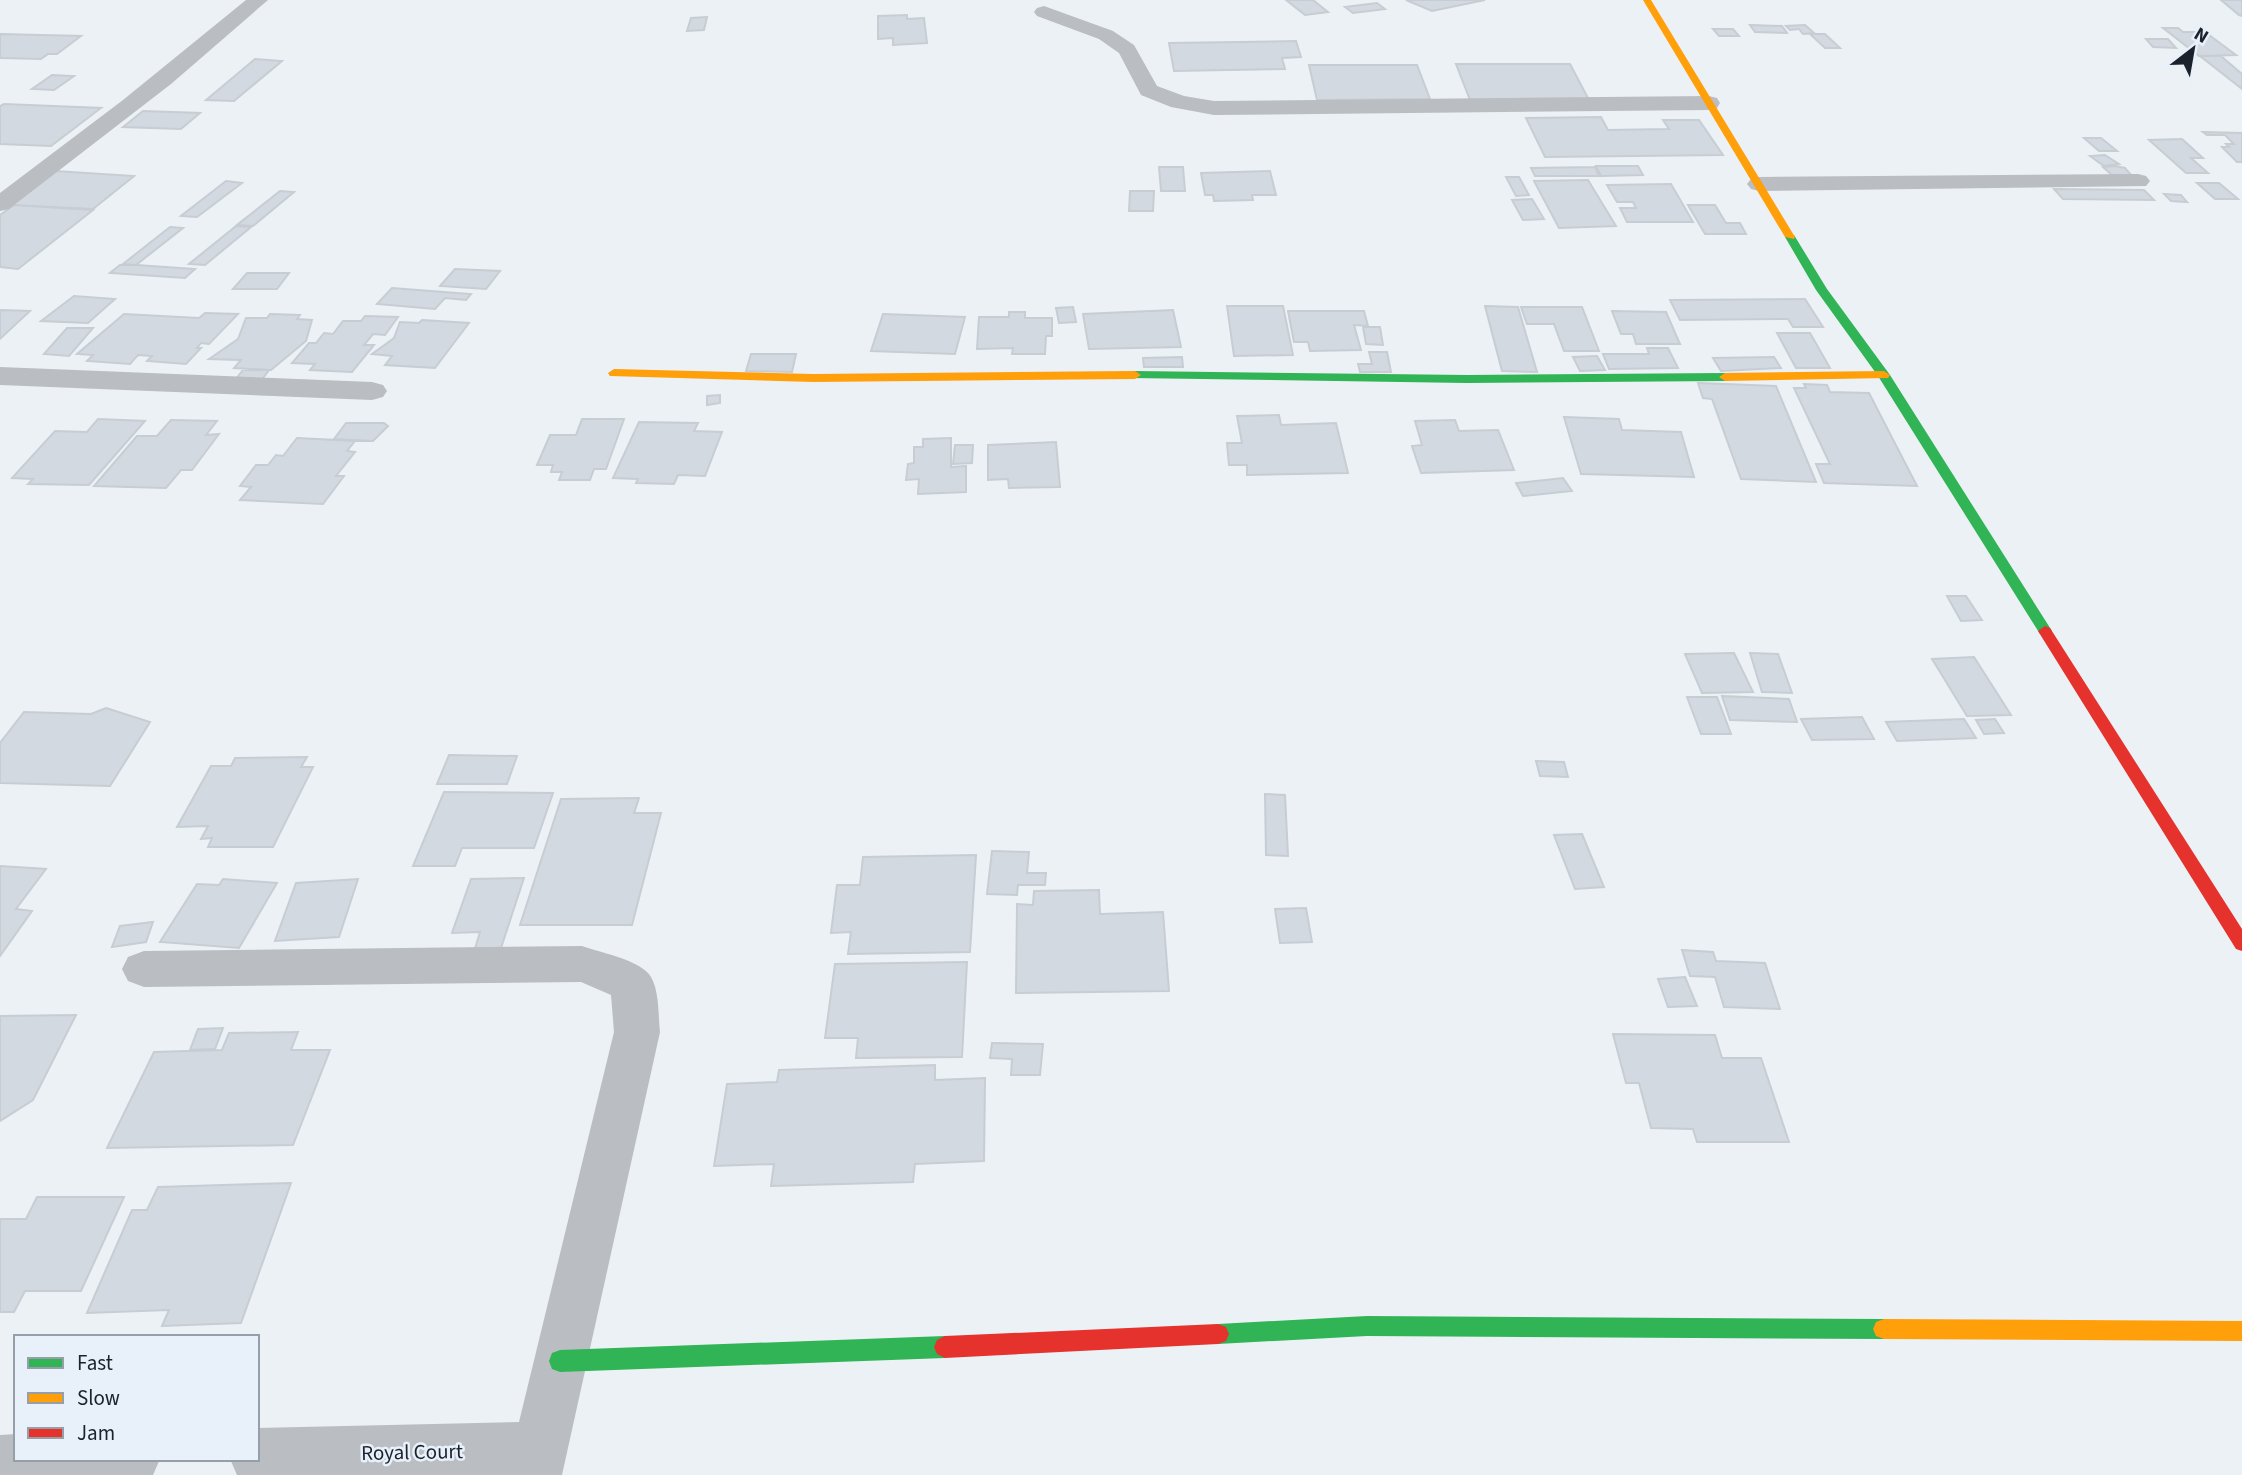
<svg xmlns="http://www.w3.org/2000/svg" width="2242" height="1475" font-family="'Source Sans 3',sans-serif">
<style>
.building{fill:#d3d9e0;stroke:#c7cdd3;stroke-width:2}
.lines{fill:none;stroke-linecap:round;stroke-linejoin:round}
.lane{fill:#babdc1;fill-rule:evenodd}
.street{fill:#babdc1;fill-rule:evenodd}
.fast{fill:#30b455;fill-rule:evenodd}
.slow{fill:#ff9f0a;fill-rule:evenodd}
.jam{fill:#e5322d;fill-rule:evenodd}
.labels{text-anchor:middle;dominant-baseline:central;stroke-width:5;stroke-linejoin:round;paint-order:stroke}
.near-street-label{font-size:21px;fill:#1b222b;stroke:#e8f0fa}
</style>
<rect width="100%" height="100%" fill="#ecf1f6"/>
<!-- building -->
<path class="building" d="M1286 0H1313L1328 12 1305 15Z
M1406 0H1485L1432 11Z
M2221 0H2242V16L2239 15Z
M1377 3 1385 9 1353 13 1345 7Z
M907 15V19L924 18 927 43 893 45V38L878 39V16Z
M707 17 704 30 687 31 691 18Z
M1750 25 1782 26 1787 33 1755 32Z
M1805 25 1814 33 1803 34 1799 29 1790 30 1786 26Z
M2163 28H2178L2183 32H2205L2236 55 2199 56Z
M1713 29H1733L1739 36H1719Z
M0 34 81 36 57 54H48L41 59 0 58Z
M1810 34H1825L1840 48H1825Z
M2146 39H2168L2176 48 2153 47Z
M1296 41 1301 57 1282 58 1285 69 1174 71 1169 43Z
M2200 56H2221L2242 74V89Z
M255 59 282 61 234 101 206 100Z
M1456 64H1570L1589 100H1470Z
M1309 65H1417L1430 99 1317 100Z
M52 75 74 76 54 90 32 89Z
M4 104 101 108 51 146 0 144V106Z
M143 111 200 113 181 129 123 127Z
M1601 117 1608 130 1669 129 1663 120H1699L1723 155 1545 157 1526 118Z
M2203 132 2242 133V162H2237L2222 147H2229L2226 144H2234L2225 135H2207Z
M2084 138H2101L2117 151H2099Z
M2182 139 2203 158H2191L2208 173H2186L2149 140Z
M2105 155 2119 164 2104 166 2090 156Z
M1596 166H1638L1643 175 1601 176Z
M2115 166 2125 168 2131 175H2112L2103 167Z
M1159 167H1183L1185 191H1161Z
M1595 167 1599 176H1535L1531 168Z
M55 171 134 176 93 209 11 205Z
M1270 171 1276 195H1252L1253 200 1214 201 1213 195H1205L1201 173Z
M1506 177H1519L1529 195 1516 196Z
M1588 180 1616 226 1559 228 1534 181Z
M226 181 242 183 197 217 181 216Z
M2197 183H2219L2238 199H2215Z
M1671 184 1693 222H1627L1620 208H1636L1633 202H1617L1607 185Z
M2054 189 2144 190 2154 200 2063 199Z
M280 191 294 192 253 226 237 225Z
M1130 191H1154L1153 211H1129Z
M2164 194 2181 195 2187 202 2171 201Z
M1532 199 1544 219 1523 220 1512 200Z
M14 205 93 210 18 269 0 267V215Z
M1688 205H1715L1726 223H1740L1746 234H1705Z
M236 226 251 227 205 265 189 264Z
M170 227 183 228 136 265 123 264Z
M120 265H137L195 269 185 278 110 273Z
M455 269 500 271 486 289 440 286Z
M247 273H289L277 289H233Z
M392 288 471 294 466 300 445 298 435 309 377 304Z
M74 296 115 299 88 323 41 321Z
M1805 299 1823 327H1793L1788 319 1680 320 1670 300Z
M1227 306H1283L1293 355 1234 356Z
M1485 306 1518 307 1537 372 1502 371Z
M1073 307 1076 322 1059 323 1056 308Z
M1521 307H1582L1599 351H1564L1554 324H1527Z
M1173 310 1181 347 1089 349 1083 314Z
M0 311 1 310 30 311 0 339Z
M1288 311H1364L1368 326 1354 325 1361 350 1310 351 1308 342H1294Z
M1612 311 1666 312 1680 344H1636L1633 334H1621Z
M1009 312H1025V318H1052V336H1046L1045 354H1012L1013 348 977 349 979 317H1009Z
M205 313 238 314 209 344 201 343 197 348H201L186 364 147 361 152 356 138 355 130 364 87 361 93 355 77 354 124 314 199 318Z
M270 314 300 315 297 319 312 320 306 341 271 370 234 368 241 360 209 359 238 339 246 318H267Z
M883 314 965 317 955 354 871 351Z
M365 316 398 317 385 335 373 334 364 345H374L352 372 310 370 315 364 292 363 309 343H316L324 333 333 334 343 321H361Z
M422 320 469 323 435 368 385 365 392 356 372 354 394 338 400 322 419 323Z
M1363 327H1380L1383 345 1366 344Z
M67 328H93L69 356 44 354Z
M1777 333H1810L1830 368H1796Z
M1647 348H1668L1678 368 1609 369 1603 354H1649Z
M1369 352H1387L1391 372H1360L1358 364H1372Z
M751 354H796L792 372 746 371Z
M1597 356 1605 370 1580 371 1573 357Z
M1182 357 1183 367H1144L1143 358Z
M1774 357 1781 368 1721 371 1713 358Z
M243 370H269L258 385 232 384Z
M1698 383 1776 386 1816 482 1741 479 1712 399 1703 398Z
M1804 384 1827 385 1830 392 1869 393 1917 486 1824 483 1816 464H1830L1794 388H1806Z
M720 395V403L707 405V396Z
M1279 415 1281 425 1336 423 1348 473 1247 475V465H1229L1227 443H1242L1237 416Z
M1564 417 1619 419 1622 430 1681 432 1694 477 1581 474Z
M98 419 145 421 89 485 28 484 33 479 12 478 55 431 87 432Z
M582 419H624L606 469H594L590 480H559L562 472H551L553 465H537L550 435H576Z
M171 420 217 421 206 435 219 434 192 470H181L166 488 94 486 137 436H157Z
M1455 420 1459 431 1498 430 1514 470 1421 473 1412 446 1422 445 1415 421Z
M639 422 698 423 694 431 722 432 705 476 678 475 674 484 636 483 638 479 613 478Z
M346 423H384L388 426 373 441 334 439Z
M297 438 355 441 347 451 355 452 336 476H344L323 504 240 500 251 487 240 486 256 465H268L276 455 283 456Z
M951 438V467L966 466V492L918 494 919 479 906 480 908 464 914 463V447H923V439Z
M1056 442 1060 487 1009 488 1008 479 988 480V445Z
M955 445H973L972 463 953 464Z
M1563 478 1572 491 1523 496 1516 483Z
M1947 596H1966L1982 620 1961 621Z
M1734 653 1753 692 1702 693 1685 654Z
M1750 653 1778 654 1792 693 1762 692Z
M1974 657 2011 715 1967 716 1932 659Z
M1722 696 1789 699 1797 722 1730 720Z
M1687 697H1717L1731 734H1701Z
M106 708 150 722 110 786 0 783V743L24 712 91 714Z
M1862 717 1874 739 1812 740 1801 719Z
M1964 719 1976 738 1897 741 1886 722Z
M1995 719 2004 733 1984 734 1976 720Z
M449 755 517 756 507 784H437Z
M307 757 301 767H313L273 847H208L212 838 201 839 208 826 177 827 211 766H231L235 758Z
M1536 761 1564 762 1568 777 1540 776Z
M444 792 553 793 534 848H462L455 866H413Z
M1265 794 1285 795 1288 856 1266 855Z
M639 798 634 813H661L632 925H520L561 799Z
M1582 834 1604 887 1575 889 1554 835Z
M992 851 1029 852 1027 873H1046L1045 885H1018L1017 895 987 894Z
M976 855 970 952 848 954 851 932 831 933 837 885H860L863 857Z
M0 866 46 869 16 909 32 911 0 956Z
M524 878 500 951 474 952 480 932 452 933 471 879Z
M223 879 277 883 239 948 160 942 197 884 219 885Z
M358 879 339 937 275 941 296 883Z
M1099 890 1100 914 1163 912 1169 991 1016 993 1017 904 1033 905 1034 891Z
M1306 908 1312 942 1280 943 1275 909Z
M153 922 146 942 112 947 120 926Z
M1682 950 1713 952 1716 961 1765 963 1780 1009 1724 1007 1715 977 1690 976Z
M967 962 962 1057 856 1058 858 1038H825L835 964Z
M1685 977 1697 1006 1668 1007 1658 979Z
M76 1015 33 1100 0 1121V1016Z
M223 1028 215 1049 190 1050 198 1029Z
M298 1032 291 1050H330L293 1145 107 1148 154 1052 222 1050 229 1033Z
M1613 1034 1715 1035 1722 1058H1761L1789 1142H1697L1693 1129 1651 1128 1639 1083H1626Z
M992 1043 1043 1044 1040 1075H1011L1012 1059 990 1058Z
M935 1065V1080L985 1078 984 1161 915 1164 913 1182 771 1186 774 1164 714 1166 727 1084 777 1082 779 1070Z
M291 1183 241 1323 162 1326 169 1310 87 1313 132 1210H147L158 1187Z
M37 1197H124L81 1291H25L14 1312H0V1219H26Z"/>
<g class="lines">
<!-- lane -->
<path class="lane" d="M246 0H268L171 84 9 209 0 211V193L123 100Z
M1044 6 1113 31 1134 45 1157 86 1184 96 1214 101 1709 96 1717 98 1720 103 1717 108 1709 110 1214 115 1171 107 1141 95 1119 53 1099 39 1037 16 1034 12 1037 8Z
M2138 174 2146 176 2150 181 2146 186 1759 191 1751 189 1747 184 1751 179 1759 177Z"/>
<!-- street -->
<path class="street" d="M0 367 372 382 383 385 387 391 383 397 372 400 0 385Z
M582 946C601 953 633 958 648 973 660 986 658 1016 660 1032L562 1475H237L230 1459H257V1428L519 1422 614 1032 611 995 581 982 144 987 128 981 122 969 128 957 144 951Z
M16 1434V1459H160L153 1475H0V1435Z"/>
<!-- fast -->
<path class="fast" d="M1786 235H1794L1827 289 1890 375 2052 631 2050 634H2040L1878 376 1816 290 1785 237Z
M1135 371 1467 375 1725 373 1731 377 1725 381 1467 383 1131 378V372Z
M1367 1316 1884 1319 1892 1322 1895 1329 1892 1336 1884 1339 1367 1336 1218 1344 1210 1341 1207 1334 1210 1327 1218 1324Z
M945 1336 953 1340 956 1347 953 1354 945 1358 560 1372 552 1369 549 1361 552 1353 560 1350Z"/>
<!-- slow -->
<path class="slow" d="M1643 0H1651L1795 237 1794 239 1785 237Z
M614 369 813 374 1135 371 1141 375 1135 379 813 382 610 376 608 373Z
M1884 371 1890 375 1888 378 1725 381 1719 377 1725 373Z
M1884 1319 2242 1321V1341L1884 1339 1876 1336 1873 1329 1876 1322Z"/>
<!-- jam -->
<path class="jam" d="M2045 626 2050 628 2242 929V951L2236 949 2038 631Z
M1218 1324 1226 1327 1229 1334 1226 1341 1218 1344 945 1358 937 1354 934 1347 937 1340 945 1336Z"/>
</g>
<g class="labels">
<!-- near-street labels -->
<g class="near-street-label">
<text transform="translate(412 1452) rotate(-1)">Royal Court</text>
</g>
</g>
<!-- legend -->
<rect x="14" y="1335" width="245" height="126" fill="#e8f0fa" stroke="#969ea7" stroke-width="2"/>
<rect x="28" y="1358" width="35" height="10" fill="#30b455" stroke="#969ea7" stroke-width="2"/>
<text x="77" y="1370" font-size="21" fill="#1b222b">Fast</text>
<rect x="28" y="1393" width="35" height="10" fill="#ff9f0a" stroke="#969ea7" stroke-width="2"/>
<text x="77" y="1405" font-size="21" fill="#1b222b">Slow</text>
<rect x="28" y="1428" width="35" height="10" fill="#e5322d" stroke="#969ea7" stroke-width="2"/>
<text x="77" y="1440" font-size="21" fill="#1b222b">Jam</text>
<!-- north arrow -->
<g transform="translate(2193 49) rotate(31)" stroke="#e8f0fa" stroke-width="5" paint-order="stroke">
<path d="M0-5L12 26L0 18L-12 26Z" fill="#1b222b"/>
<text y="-10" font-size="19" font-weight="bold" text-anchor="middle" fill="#1b222b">N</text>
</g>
</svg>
